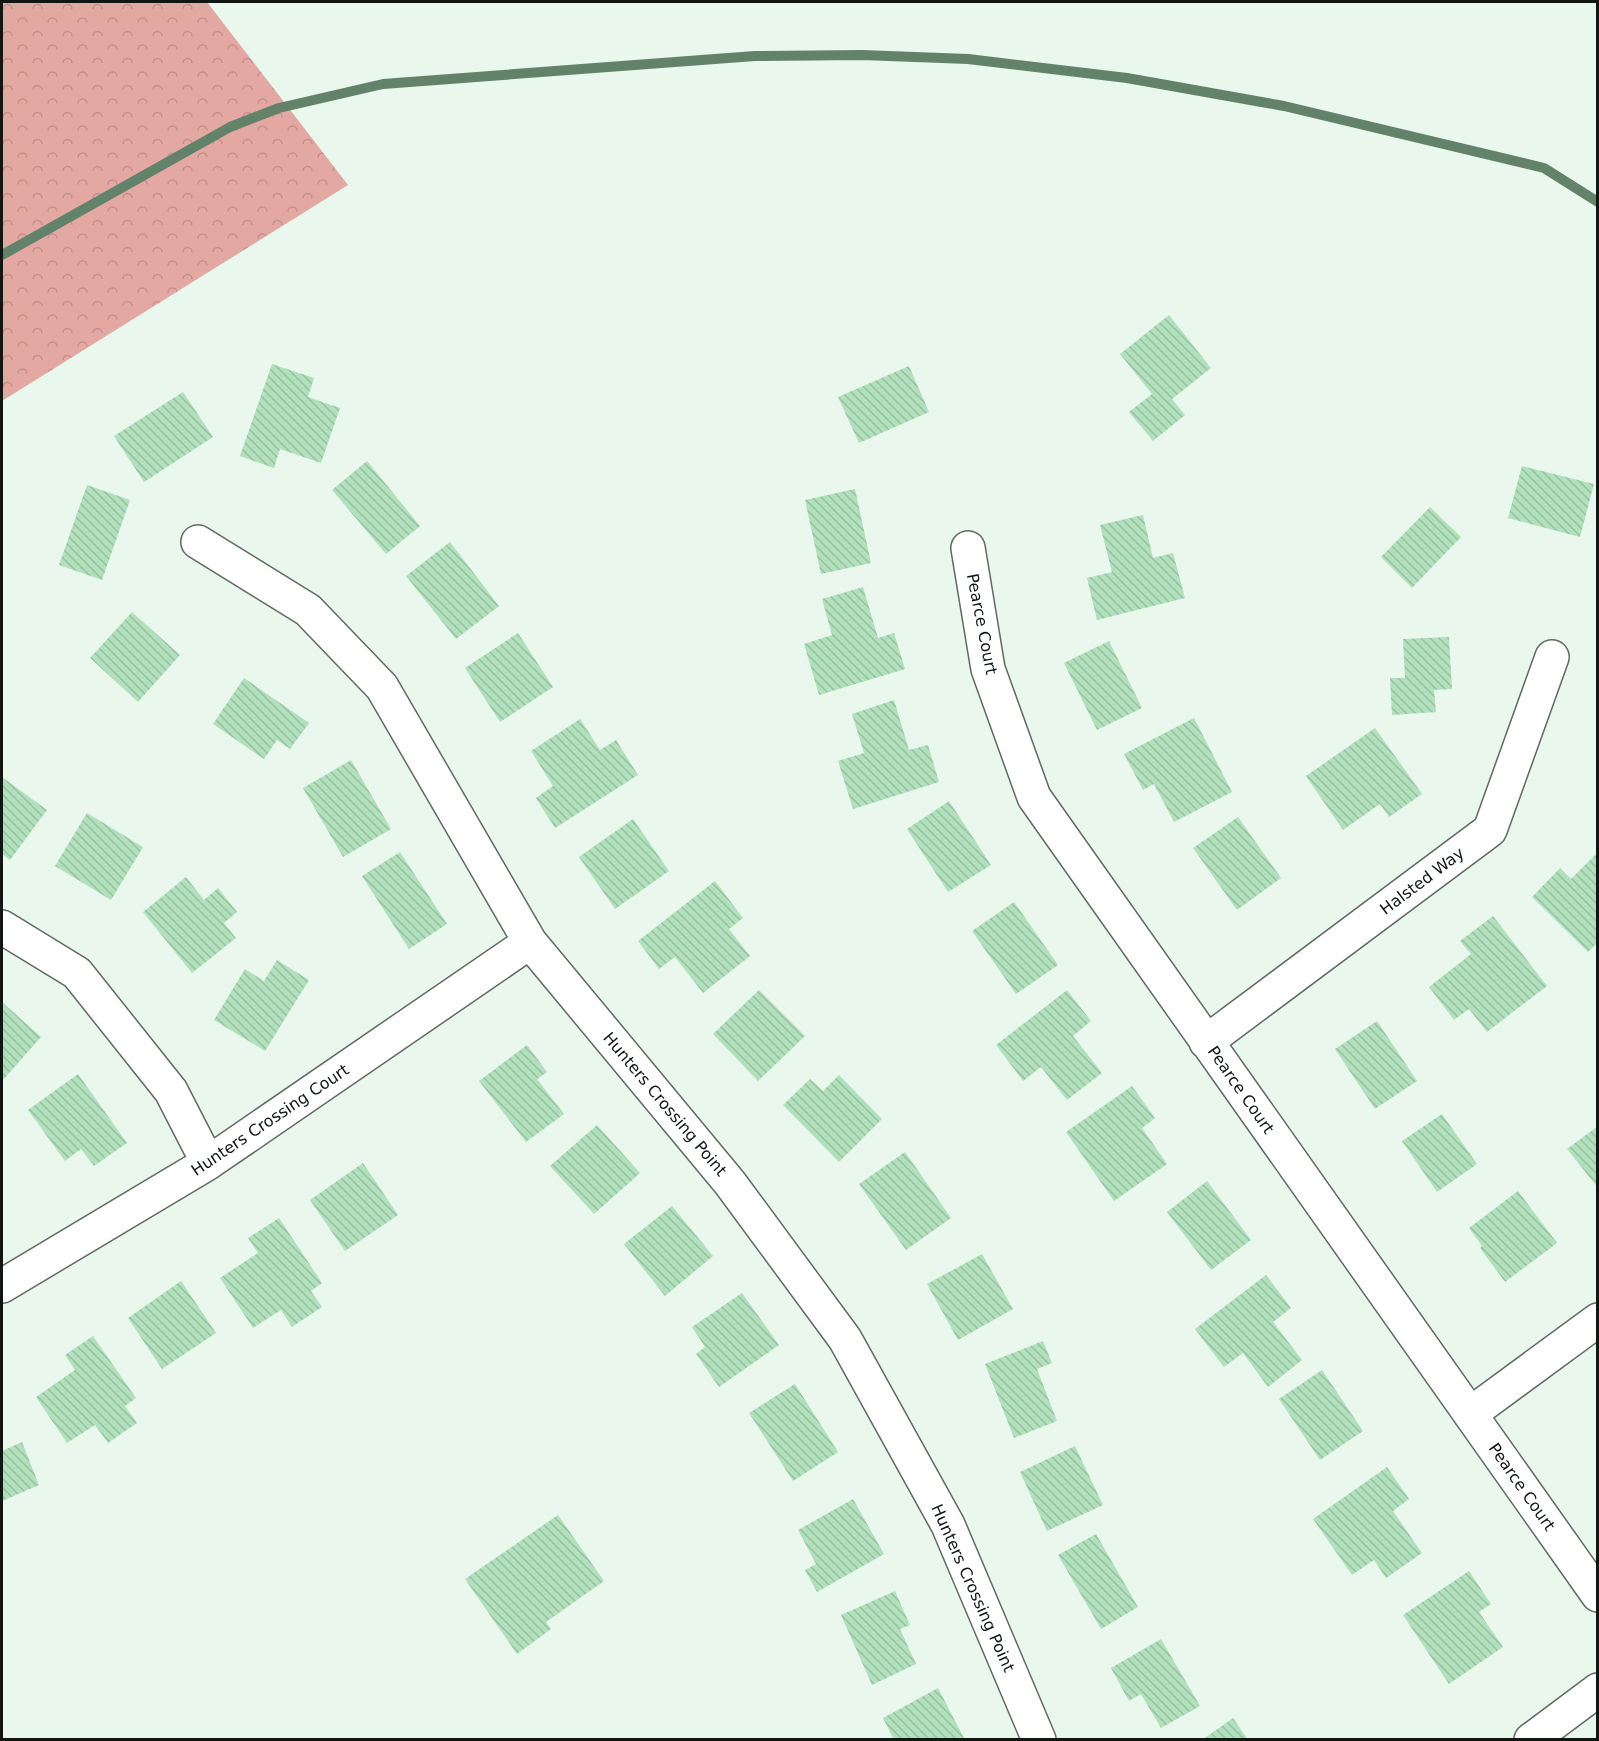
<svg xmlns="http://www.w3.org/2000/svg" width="1599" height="1741" font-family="'DejaVu Sans',sans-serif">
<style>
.forest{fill:url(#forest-crowns)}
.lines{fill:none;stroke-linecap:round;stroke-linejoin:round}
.stream{stroke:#62836a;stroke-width:10}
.building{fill:url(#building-back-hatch)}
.minor-casing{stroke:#5f6b62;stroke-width:36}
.tertiary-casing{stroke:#5f6b62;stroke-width:36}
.minor{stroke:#fff;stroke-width:33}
.tertiary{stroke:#fff;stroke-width:33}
.labels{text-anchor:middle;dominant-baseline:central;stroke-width:6;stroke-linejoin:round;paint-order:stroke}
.street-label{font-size:16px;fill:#111612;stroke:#fff}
</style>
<defs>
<pattern id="forest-crowns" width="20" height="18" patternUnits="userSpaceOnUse" patternTransform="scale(1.5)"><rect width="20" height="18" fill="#e4a8a3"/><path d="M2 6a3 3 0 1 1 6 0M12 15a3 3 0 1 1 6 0" fill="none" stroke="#c3908b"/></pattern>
<pattern id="building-back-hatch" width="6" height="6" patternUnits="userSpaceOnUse" patternTransform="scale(1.5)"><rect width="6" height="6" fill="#b1e1bc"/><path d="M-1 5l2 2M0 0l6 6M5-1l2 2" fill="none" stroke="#97c0a1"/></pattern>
</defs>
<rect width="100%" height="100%" fill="#e9f7ec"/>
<!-- forest -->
<path class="forest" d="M2 2H207L348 185 2 401Z"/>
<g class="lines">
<!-- stream -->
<path class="stream" d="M2 255 230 127 279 108 383 84 755 56 862 55 968 59 1127 78 1284 106 1544 168 1598 202"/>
</g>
<!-- building -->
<path class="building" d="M1169 315 1211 368 1172 399 1185 415 1153 441 1129 412 1152 394 1120 354Z
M272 364 314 378 308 397 340 408 321 463 280 449 274 468 240 456Z
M909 366 929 412 859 443 838 397Z
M183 392 213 437 144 482 114 436Z
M367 461 420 526 386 554 332 490Z
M1522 466 1594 484 1580 537 1508 518Z
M87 485 130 500 102 580 59 565Z
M855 489 871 563 821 574 805 500Z
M1430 507 1461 537 1412 588 1381 557Z
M1143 515 1153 558 1173 553 1185 598 1097 620 1087 578 1112 572 1100 525Z
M450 542 499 606 456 639 406 576Z
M863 587 878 638 894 633 905 669 819 695 804 644 832 635 822 599Z
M132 612 180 655 138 702 90 658Z
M518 633 553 687 500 722 465 668Z
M1449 637 1452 689 1434 690 1436 712 1392 715 1390 678H1405L1403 639Z
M1109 641 1142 708 1097 730 1064 663Z
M244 678 309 723 290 749 277 740 264 759 213 724Z
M894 700 909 750 928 745 939 782 853 809 838 761 864 753 852 714Z
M1194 718 1232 792 1174 822 1154 784 1143 790 1124 754Z
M580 719 600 750 616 740 638 775 555 828 536 798 553 786 531 751Z
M1375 728 1422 794 1389 817 1380 804 1343 830 1306 776Z
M351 760 391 829 343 857 303 788Z
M2 777 47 810 10 860 2 854Z
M949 801 991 865 948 892 907 829Z
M87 813 143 847 111 900 55 866Z
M1238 817 1281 878 1237 910 1193 848Z
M633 819 669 871 615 909 579 857Z
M400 852 447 924 409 949 362 876Z
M1598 852V942L1588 952 1532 897 1560 868 1571 879Z
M186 877 204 900 218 888 237 912 224 923 236 938 192 973 143 912Z
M715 881 743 918 729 929 750 956 703 993 675 957 659 969 638 941Z
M1014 902 1058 965 1016 994 972 931Z
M1493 916 1547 986 1487 1032 1469 1009 1454 1020 1429 987 1471 954 1460 941Z
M277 960 309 980 265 1051 214 1020 245 969 264 981Z
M759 990 805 1036 758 1081 713 1034Z
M1067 990 1091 1021 1073 1036 1102 1073 1067 1100 1041 1067 1023 1081 996 1045Z
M2 1002 41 1037 2 1081Z
M1377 1021 1417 1081 1375 1109 1335 1049Z
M527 1045 547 1072 537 1079 564 1114 526 1142 479 1081Z
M78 1074 127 1143 94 1166 81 1149 65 1161 28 1110Z
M839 1075 882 1119 839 1162 783 1105 810 1079 823 1091Z
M1132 1086 1155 1118 1142 1128 1167 1164 1114 1201 1066 1132Z
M1442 1114 1477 1164 1437 1192 1402 1141Z
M597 1125 640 1173 594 1214 550 1166Z
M1598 1126V1188L1567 1149Z
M905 1152 951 1218 906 1250 859 1184Z
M363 1163 398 1215 345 1251 310 1200Z
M1207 1181 1251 1240 1211 1270 1167 1212Z
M1518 1191 1557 1243 1505 1282 1480 1248 1482 1246 1469 1228Z
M672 1206 713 1256 665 1296 624 1244Z
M279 1218 322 1283 311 1291 322 1307 292 1327 281 1310 253 1328 220 1278 258 1253 248 1238Z
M982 1254 1013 1309 958 1340 927 1284Z
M1266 1275 1291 1308 1273 1322 1302 1360 1268 1387 1243 1353 1224 1367 1195 1329Z
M181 1281 216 1333 162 1369 128 1318Z
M742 1293 779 1345 719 1387 696 1354 705 1347 692 1327Z
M93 1336 136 1398 125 1406 137 1423 108 1443 95 1425 67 1443 36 1397 75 1370 65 1355Z
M1043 1341 1052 1363 1037 1369 1057 1421 1014 1438 985 1364Z
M1322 1370 1363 1431 1320 1460 1279 1399Z
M795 1384 838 1452 793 1481 749 1413Z
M22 1442 39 1485 2 1501V1451Z
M1075 1446 1103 1505 1047 1531 1020 1472Z
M1387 1467 1409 1499 1393 1511 1422 1553 1386 1578 1374 1560 1352 1575 1313 1519Z
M853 1499 884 1554 817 1592 805 1570 816 1564 798 1530Z
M558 1515 604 1581 546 1622 551 1629 517 1654 465 1579Z
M1096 1534 1138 1607 1101 1629 1058 1555Z
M1469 1571 1491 1604 1479 1612 1503 1647 1449 1684 1403 1615Z
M895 1591 910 1625 900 1629 916 1664 872 1685 841 1615Z
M1161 1639 1200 1706 1161 1728 1141 1694 1129 1701 1111 1668Z
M938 1688 965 1740H894L883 1718Z
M1233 1718 1248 1740H1202Z"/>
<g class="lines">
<!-- minor casing -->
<g class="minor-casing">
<path id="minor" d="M198 542 308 610 382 687 530 942 730 1183 845 1339 948 1525 1039 1740
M968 548 988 669 1034 797 1598 1595
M2 927 77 973 171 1091 208 1163
M1206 1042 1490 830 1552 657
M2 1286 208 1163 530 942
M1470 1414 1598 1320"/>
</g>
<!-- tertiary casing -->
<g class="tertiary-casing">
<path id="tertiary" d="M1531 1740 1598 1690"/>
</g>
<!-- minor -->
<use href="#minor" class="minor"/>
<!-- tertiary -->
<use href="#tertiary" class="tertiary"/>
</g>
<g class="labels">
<!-- street labels -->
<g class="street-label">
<text transform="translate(982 624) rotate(79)">Pearce Court</text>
<text transform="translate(1422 881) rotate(-37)">Halsted Way</text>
<text transform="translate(1241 1090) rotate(55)">Pearce Court</text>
<text transform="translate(665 1104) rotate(50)">Hunters Crossing Point</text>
<text transform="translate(270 1120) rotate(-34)">Hunters Crossing Court</text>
<text transform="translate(1522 1487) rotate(55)">Pearce Court</text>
<text transform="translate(973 1588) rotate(66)">Hunters Crossing Point</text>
</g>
</g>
<!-- border -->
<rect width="1599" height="1741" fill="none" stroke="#111612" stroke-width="6"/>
</svg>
